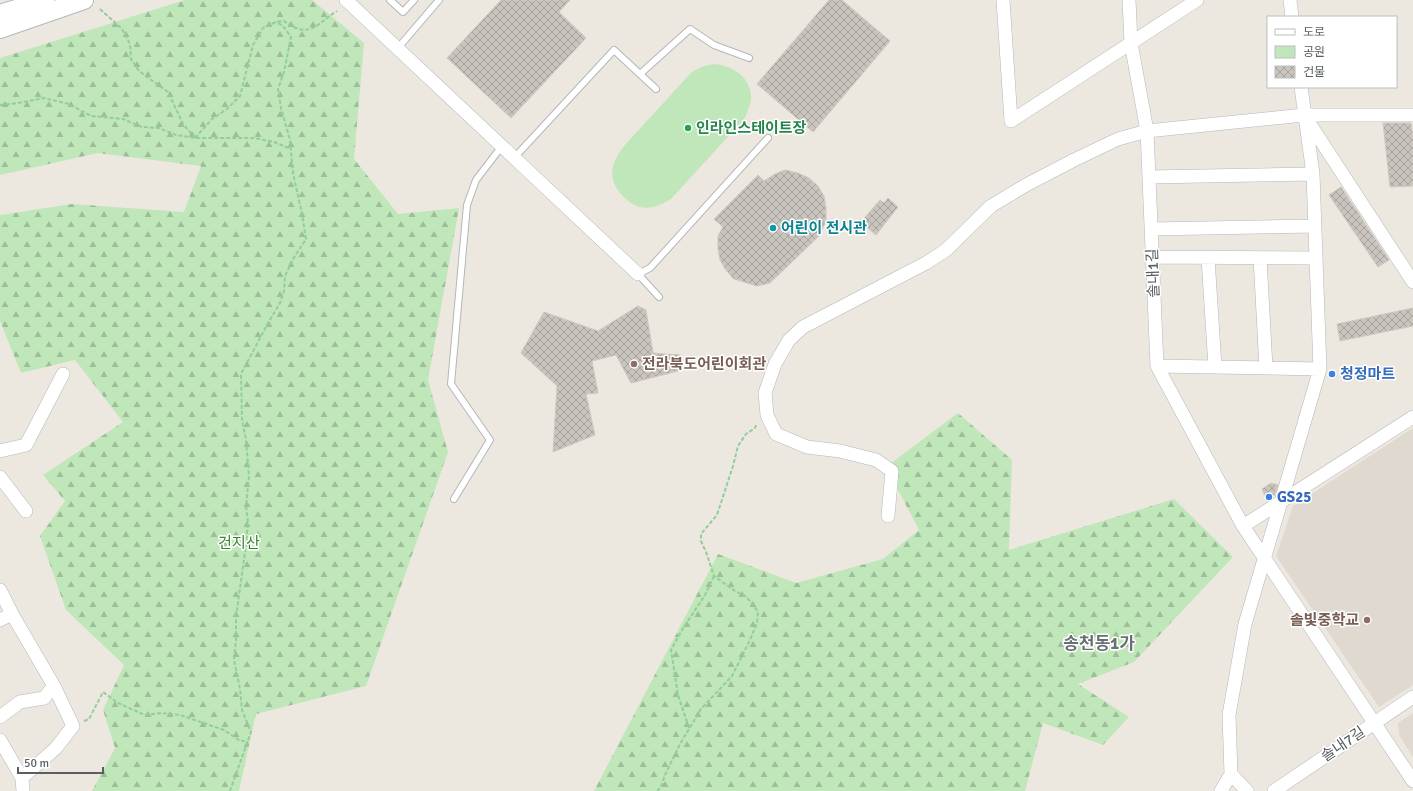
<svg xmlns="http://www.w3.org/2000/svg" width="1413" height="791" font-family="Signika,'Noto Sans KR',sans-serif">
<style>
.education{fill:#dfd9d0}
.green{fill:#bfe7b9}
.forest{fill:url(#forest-firs)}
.building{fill:url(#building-cross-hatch);stroke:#d1c8bd}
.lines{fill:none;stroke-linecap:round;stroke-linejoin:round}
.lane-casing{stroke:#b2b7bb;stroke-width:8}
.street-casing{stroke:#b2b7bb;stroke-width:14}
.secondary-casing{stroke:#b3b8bd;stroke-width:20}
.path{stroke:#94cd9c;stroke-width:2;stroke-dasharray:4 2;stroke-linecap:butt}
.lane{stroke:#fff;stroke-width:6}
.street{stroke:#fff;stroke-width:13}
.secondary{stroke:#fff;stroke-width:18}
.leisure-dot{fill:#2e9e5b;stroke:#fff;stroke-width:1.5}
.culture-dot{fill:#0f9aa8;stroke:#fff;stroke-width:1.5}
.education-dot{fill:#8d6e63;stroke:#fff;stroke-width:1.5}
.shop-dot{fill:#3f7fe0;stroke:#fff;stroke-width:1.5}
.labels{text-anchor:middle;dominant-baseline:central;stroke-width:3;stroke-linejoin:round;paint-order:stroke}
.leisure-label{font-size:15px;font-weight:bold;fill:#27864d;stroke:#fff;text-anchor:start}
.culture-label{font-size:15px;font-weight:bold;fill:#0d838f;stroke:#fff;text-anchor:start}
.street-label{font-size:15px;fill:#585e61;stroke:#fff}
.education-label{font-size:15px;font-weight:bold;fill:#785e54;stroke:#fff;text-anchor:start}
.shop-label{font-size:15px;font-weight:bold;fill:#366cbe;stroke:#fff;text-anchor:start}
.park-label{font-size:15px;fill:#36832e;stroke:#fff}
.quarter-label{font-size:17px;font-weight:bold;fill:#697074;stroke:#fff}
</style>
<defs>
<pattern id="forest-firs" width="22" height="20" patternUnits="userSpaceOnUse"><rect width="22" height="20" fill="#bfe7b9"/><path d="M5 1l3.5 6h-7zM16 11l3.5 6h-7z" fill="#9ebe9a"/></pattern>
<pattern id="building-cross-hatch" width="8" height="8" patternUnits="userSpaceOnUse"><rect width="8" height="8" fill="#c9c5be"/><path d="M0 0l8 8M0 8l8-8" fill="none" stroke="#a6a39e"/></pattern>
</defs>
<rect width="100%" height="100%" fill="#ede8df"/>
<!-- education -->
<path class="education" d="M1413 428V685L1379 707 1276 556 1293 506Z
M1413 713V757L1399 735 1398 723Z"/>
<!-- green -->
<path class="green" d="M715 64C732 66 748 75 751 94 752 102 748 110 745 118L671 199C658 207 645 212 631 203 620 195 609 182 613 167 617 150 634 136 645 123 660 107 674 91 689 75 696 68 705 65 715 64Z"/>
<!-- forest -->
<path class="forest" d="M185 0H312L364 43 354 159 398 214 459 208 428 380 448 452 366 686 256 714 239 791H92L115 748 103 710 124 665 66 610 40 536 65 501 43 475 123 422 75 360 21 373 0 321V215L72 204 184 212 201 166 98 153 0 175V58Z
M958 413 1012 460 1009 550 1174 499 1233 557 1134 662 1078 684 1129 717 1103 745 1043 723 1025 791H594L718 554 796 583 883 559 919 530 886 467Z"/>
<!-- building -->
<path class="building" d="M501 0H570L559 12 586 38 511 118 447 58Z
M829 0H842L890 41 813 132 757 84Z
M1383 123H1411L1413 137V186L1390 187Z
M785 170 798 173 809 178 818 186 824 196 826 208V221L819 236 770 283 757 286 734 279 725 269 720 260 718 249V236L723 227 714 219 758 175 764 181 775 174Z
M1341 187 1389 260 1378 267 1329 195Z
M888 198 898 207 876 235 861 222 880 200 884 203Z
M638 306 646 310 653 353 681 355 682 370 631 383 616 355 592 361 598 393 586 394 595 435 553 452 557 386 521 353 544 312 598 331Z
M1413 308V326L1340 341 1337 324Z
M1271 483 1278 485 1274 496 1267 501 1262 489Z"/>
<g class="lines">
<!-- lane casing -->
<g class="lane-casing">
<path id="lane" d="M390 0 403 12 414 0
M398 48 439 0
M640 74 690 29 714 45 749 58
M514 158 614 50 656 89
M659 297 638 274 650 268 768 138
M454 499 490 440 451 384 467 205 476 180 502 146"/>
</g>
<!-- street casing -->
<g class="street-casing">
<path id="street" d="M346 0 638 274
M1003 0 1011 121 1197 0
M1129 0 1131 43 1147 131 1157 366 1243 526 1413 781
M1290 0 1292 17
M1306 118 1413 282
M1149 177 1313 174
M1151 229 1315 226
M1152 257 1315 258
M1208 258 1215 367
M1260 258 1266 368
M1157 366 1320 369
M0 451 26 445 63 374
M0 477 26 511
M888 516 892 471 876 460 840 451 807 447 776 434 767 415 765 393 775 364 789 340 803 327 926 263 946 250 991 206 1026 185 1074 160 1118 139 1147 131 1304 115H1413
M1243 526 1413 417
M0 590 12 614 0 620
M12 614 54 686 73 726 56 748 22 778 23 791
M0 717 20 702 44 698 54 686
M0 740 22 778
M1231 774 1247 791
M1221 791 1231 774 1229 715 1245 624 1320 369 1313 174 1301 87
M1274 791 1413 697"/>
</g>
<!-- secondary casing -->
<g class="secondary-casing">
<path id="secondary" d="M0 14 45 0
M0 29 84 0"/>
</g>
<!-- path -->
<path class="path" d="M100 9 122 29 130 44 131 59 139 71 168 92 183 124 194 137
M0 105 18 103 44 98 69 104 91 116 123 119 142 127 159 128 176 135 195 138H254L274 142 291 149
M195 138 212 119 227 109 240 96 253 45 263 28 276 22 284 21C310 40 316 24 337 11
M84 721 89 719 103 692 118 703 145 715 161 713 180 715 224 730 239 740 248 742
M689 728 678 695 671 650 682 630 705 595 714 576
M230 791 251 732 242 710 240 689 234 660 236 640V617L245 552 248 523 246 506 249 476 246 440 242 419 241 374 268 323 280 303 284 291 285 276 293 259 306 239 302 214 293 173 290 140 281 108 278 89 284 72 291 37 283 26 276 22
M657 791 661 787 665 775 680 744 701 709 732 676 750 640 757 623 758 612 752 603 745 596 735 591 714 576 706 552 701 541V534L717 515 733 466 738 446 746 434 755 428 757 423"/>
<!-- lane -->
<use href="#lane" class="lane"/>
<!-- street -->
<use href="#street" class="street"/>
<!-- secondary -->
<use href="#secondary" class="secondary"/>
</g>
<!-- markers -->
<circle class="leisure-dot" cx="688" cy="128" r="4"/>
<circle class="culture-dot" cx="773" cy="228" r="4"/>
<g class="education-dot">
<circle cx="634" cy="364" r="4"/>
<circle cx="1367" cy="620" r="4"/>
</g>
<g class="shop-dot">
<circle cx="1332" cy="374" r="4"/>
<circle cx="1269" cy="497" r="4"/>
</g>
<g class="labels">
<!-- leisure labels -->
<g class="leisure-label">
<text x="696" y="128">인라인스테이트장</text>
</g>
<!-- culture labels -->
<g class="culture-label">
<text x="781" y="228">어린이 전시관</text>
</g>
<!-- street labels -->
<g class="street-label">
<text transform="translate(1153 273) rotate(-92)">솔내1길</text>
<text transform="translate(1343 744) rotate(-34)">솔내7길</text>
</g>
<!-- education labels -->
<g class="education-label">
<text x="642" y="364">전라북도어린이회관</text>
<text x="1359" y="620" text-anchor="end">솔빛중학교</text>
</g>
<!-- shop labels -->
<g class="shop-label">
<text x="1340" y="374">청정마트</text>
<text x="1277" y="497">GS25</text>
</g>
<!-- park labels -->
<g class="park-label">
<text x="239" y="543">건지산</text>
</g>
<!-- quarter labels -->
<g class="quarter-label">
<text x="1099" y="643">송천동1가</text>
</g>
</g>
<!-- legend -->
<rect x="1267" y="16" width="130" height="72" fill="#ffffff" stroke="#bcbfc0"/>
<rect x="1275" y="29" width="20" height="6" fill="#ffffff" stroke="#bcbfc0"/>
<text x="1303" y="36" font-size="12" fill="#585e61">도로</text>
<rect x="1275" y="46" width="20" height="12" fill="#bfe7b9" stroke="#bcbfc0"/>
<text x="1303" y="56" font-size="12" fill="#585e61">공원</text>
<rect x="1275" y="66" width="20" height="12" fill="url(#building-cross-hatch)" stroke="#bcbfc0"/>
<text x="1303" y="76" font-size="12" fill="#585e61">건물</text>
<!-- scale -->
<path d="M18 767v6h85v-6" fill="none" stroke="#585e61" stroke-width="2"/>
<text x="24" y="767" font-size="12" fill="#585e61" stroke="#ffffff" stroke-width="3" paint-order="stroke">50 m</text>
</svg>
